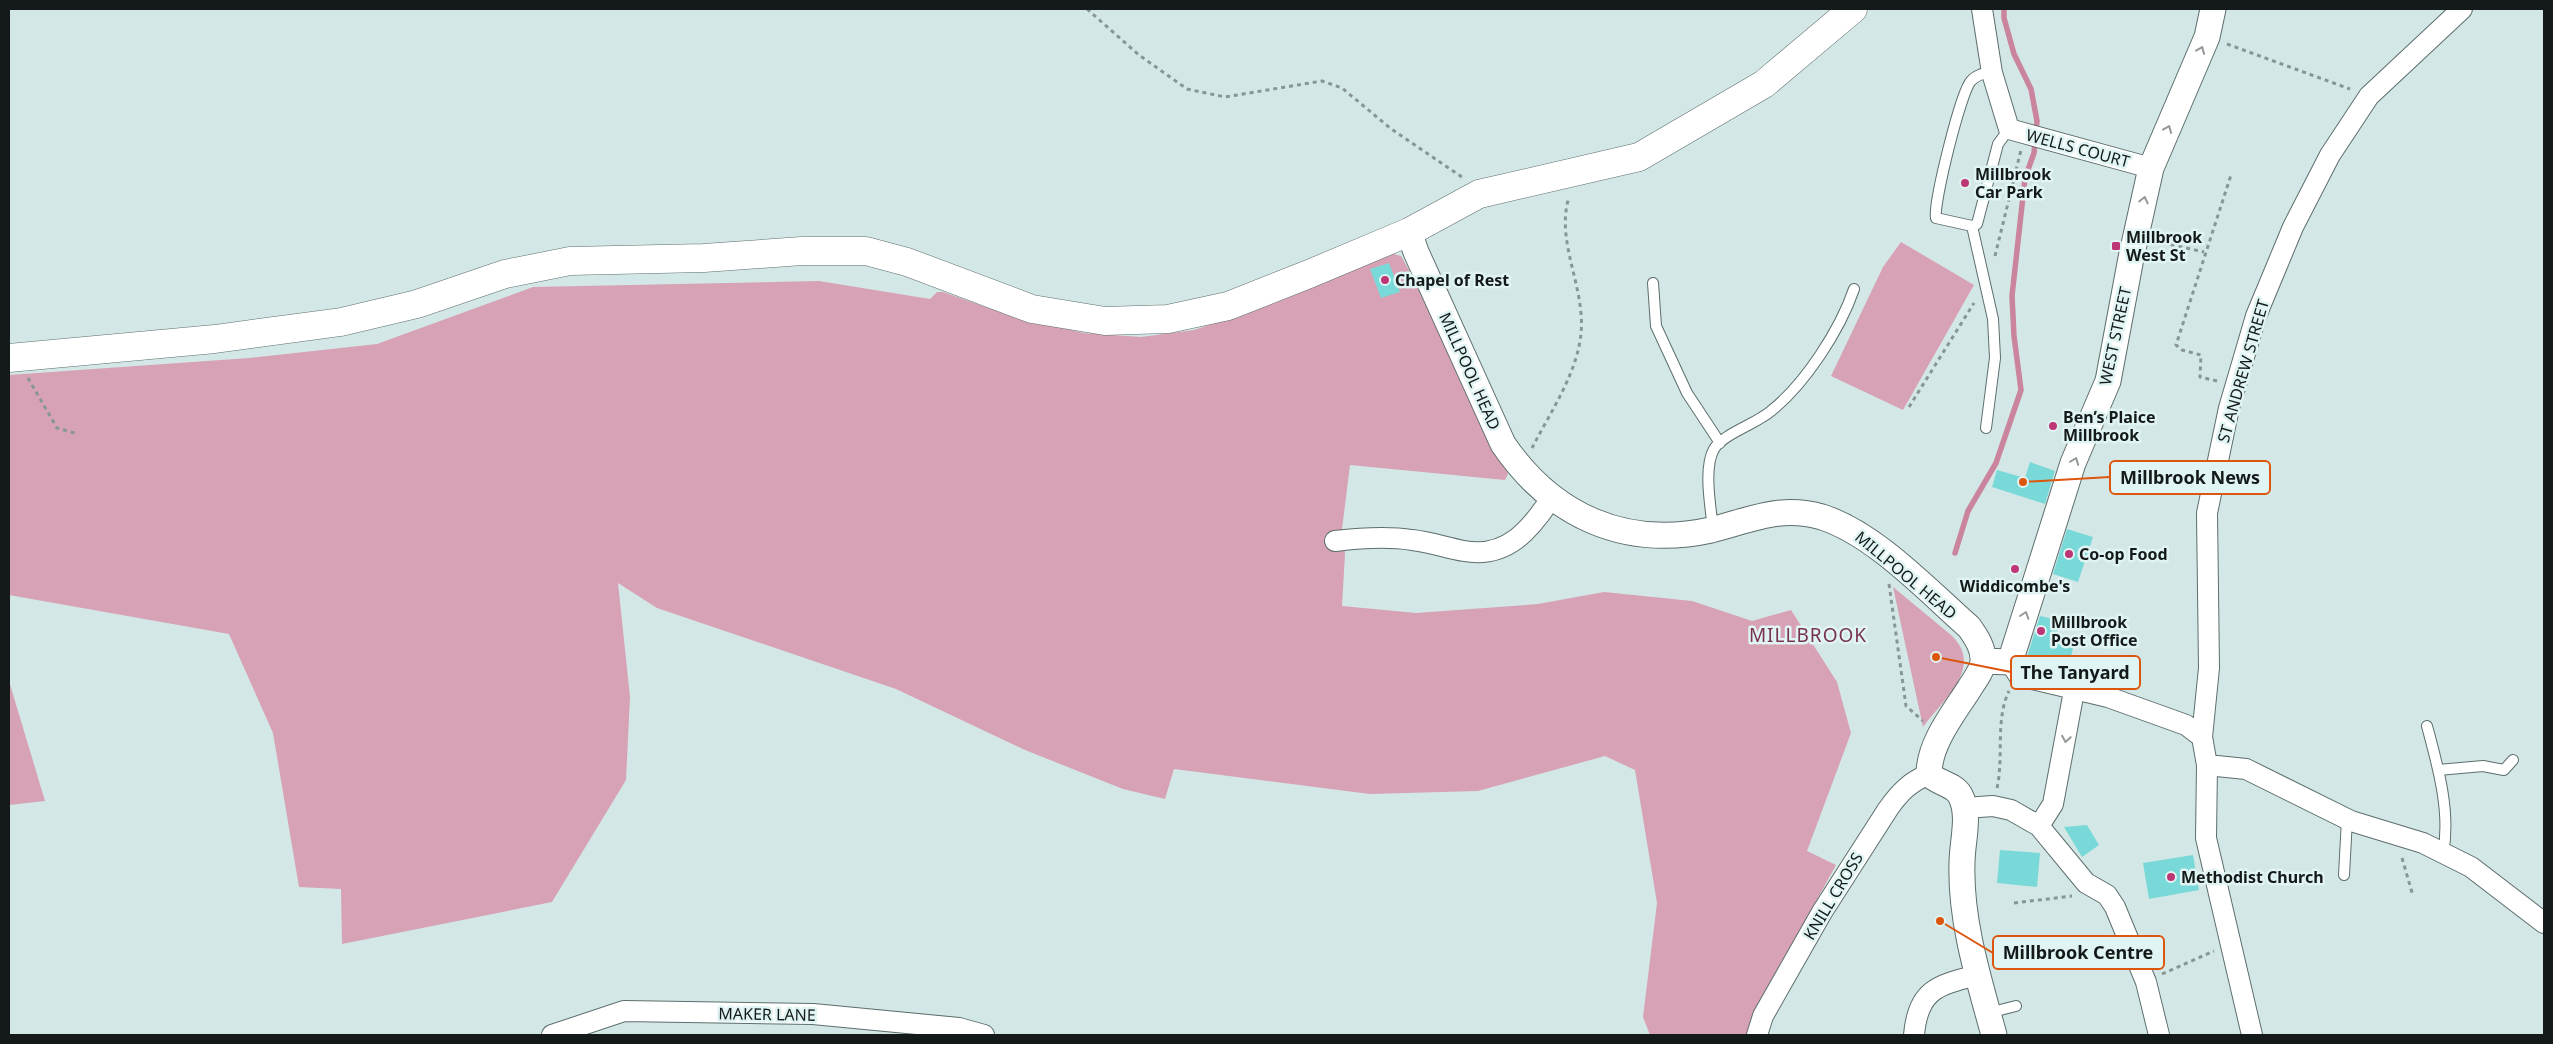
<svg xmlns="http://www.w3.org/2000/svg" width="2553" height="1044" font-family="'Noto Sans',sans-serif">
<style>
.green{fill:#d7a2b5}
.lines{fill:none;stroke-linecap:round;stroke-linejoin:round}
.stream{stroke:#ca849e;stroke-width:5.5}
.building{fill:#78d9d8}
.service-casing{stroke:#5c6e6d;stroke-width:12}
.minor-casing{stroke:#5c6e6d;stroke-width:22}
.tertiary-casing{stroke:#5c6e6d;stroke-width:27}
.secondary-casing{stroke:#5c6e6d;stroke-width:29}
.path{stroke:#879695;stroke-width:3;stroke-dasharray:4 4;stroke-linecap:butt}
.service{stroke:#fff;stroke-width:10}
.minor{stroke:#fff;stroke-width:20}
.tertiary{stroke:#fff;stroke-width:25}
.secondary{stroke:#fff;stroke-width:28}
.oneway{stroke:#959898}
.poi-dot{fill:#bd3676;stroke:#e0f4f3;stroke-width:2}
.labels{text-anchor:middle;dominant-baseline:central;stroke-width:5;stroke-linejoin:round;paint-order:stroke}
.street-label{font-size:16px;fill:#141a1a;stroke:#e0f4f3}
.poi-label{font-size:16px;font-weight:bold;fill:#141a1a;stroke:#e0f4f3;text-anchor:start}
.quarter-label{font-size:19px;letter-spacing:1px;fill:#773350;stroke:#e0f4f3}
.leader{fill:none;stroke:#dd560d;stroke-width:2}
.callout-dot{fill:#dd560d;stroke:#e0f4f3;stroke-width:2}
.callout{fill:#e0f4f3;stroke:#dd560d;stroke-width:2}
.callout-label{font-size:18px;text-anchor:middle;font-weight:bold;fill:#141a1a}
</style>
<rect width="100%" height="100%" fill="#d3e7e6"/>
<!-- green -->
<path class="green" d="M1901 242 1974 285 1903 410 1831 376 1883 267Z
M1390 253 1401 256C1442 326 1473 401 1508 474L1505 480 1350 465 1342 529 1345 554 1342 606 1416 613 1538 604 1604 592 1692 601 1752 621 1791 610 1837 682 1851 733 1807 851 1836 865 1759 1005 1747 1035H1650L1643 1017 1657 903 1635 770 1605 756 1478 791 1370 794 1174 769 1165 799 1123 789 1025 750 896 689 657 608 618 583 630 697 626 780 552 902 342 944 341 889 299 887 273 733 229 634 9 595V375L249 358 377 344 533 287 819 281 930 299 937 292H943L1011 316 1084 333 1141 337 1194 330 1251 311Z
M1893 587 1951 635C1985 667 1943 700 1923 727Z
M9 681 45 801 9 805Z"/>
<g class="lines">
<!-- stream -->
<path class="stream" d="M1955 553 1968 511 1996 463 2021 390 2014 336 2012 296 2025 178 2034 153 2037 121 2031 89 2014 54 2004 18V9"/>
</g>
<!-- building -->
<path class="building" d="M1389 263 1400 292 1381 298 1370 269Z
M2030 462 2055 471 2045 504 1992 487 1997 470 2025 478Z
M2067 529 2093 537 2078 582 2053 574Z
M2040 616 2059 620 2055 643 2073 648 2067 675 2026 666 2025 663Z
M2087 825 2099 845 2082 857 2064 827Z
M2000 850 2040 853 2037 887 1997 883Z
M2193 855 2199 890 2149 899 2143 863Z"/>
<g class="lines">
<!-- service casing -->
<g class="service-casing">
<path id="service" d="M1992 71C1985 73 1976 75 1971 81 1961 91 1933 204 1936 218L1972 226 1977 224 1998 144 2009 129
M1972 226 1993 319 1995 358 1986 428
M1653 283 1656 326 1687 393 1720 443
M1713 529C1711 509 1703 468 1714 449 1723 434 1756 424 1771 411 1805 384 1840 330 1854 289
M2427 726C2438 767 2451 812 2443 854
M2438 770 2483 766 2504 770 2513 760
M2344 875 2347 819
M1988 1013 2016 1006"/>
</g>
<!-- minor casing -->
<g class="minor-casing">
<path id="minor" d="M1982 9 1992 73 2009 129 2151 168
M1335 541C1360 538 1387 536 1412 540 1430 542 1447 548 1464 551 1507 559 1531 529 1552 497
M2010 662 2019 676 2108 697 2186 725 2202 737
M2207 765 2246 769 2351 821 2423 843 2471 867 2544 923
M1965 808 1993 806 2011 810 2039 826 2086 883 2107 895 2115 907 2146 982 2159 1035
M2039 826 2053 804 2074 691
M552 1035 624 1011 813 1014 959 1028 984 1035
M1757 1035 1763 1016 1822 912 1888 809C1900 792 1910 782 1929 774
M1914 1035C1918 989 1938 985 1978 975
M2252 1035 2206 838 2207 765 2202 737 2209 668 2207 513 2229 408 2256 316 2293 227 2330 155 2369 96 2462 9"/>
</g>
<!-- tertiary casing -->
<g class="tertiary-casing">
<path id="tertiary" d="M1409 232 1416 252 1503 444C1552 516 1625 549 1711 530 1751 520 1780 505 1822 517 1875 534 1927 590 1969 627 1976 637 1984 648 1983 662 1982 671 1974 681 1969 689 1953 714 1929 744 1929 774 1937 783 1954 784 1960 795 1971 815 1962 841 1962 863 1960 921 1979 980 1994 1035
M1983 661 2010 662 2073 463 2108 381 2131 258 2151 168 2207 37 2213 9"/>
</g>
<!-- secondary casing -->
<g class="secondary-casing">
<path id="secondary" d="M9 358 215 339 341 322 417 304 505 274 570 261 704 258 802 251H866L907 262 1032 309 1105 321 1168 319 1228 306 1309 274 1409 232 1479 194 1639 157 1764 84 1853 9"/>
</g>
<!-- path -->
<path class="path" d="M1087 9 1139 55 1187 89 1225 97 1322 81 1342 88 1390 128 1462 177
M2227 44 2350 89
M2155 241 2204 252
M1995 256 2021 150
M28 378 57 428 78 434
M2217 381 2200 377 2201 355 2182 350 2176 345 2231 175
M1909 407 1974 303
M1532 448C1553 407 1586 361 1581 314 1578 274 1557 236 1569 197
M1889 584 1906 706 1923 721
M1997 788C2004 757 1995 720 2009 691
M2402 858 2413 896
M2014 903 2072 896
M2162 974 2214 951"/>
<!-- service -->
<use href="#service" class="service"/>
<!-- minor -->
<use href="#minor" class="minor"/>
<!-- tertiary -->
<use href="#tertiary" class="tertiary"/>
<!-- secondary -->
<use href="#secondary" class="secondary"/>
</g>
<!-- one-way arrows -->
<defs><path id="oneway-chevron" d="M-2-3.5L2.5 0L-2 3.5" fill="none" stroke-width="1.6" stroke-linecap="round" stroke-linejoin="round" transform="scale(1.25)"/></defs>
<g class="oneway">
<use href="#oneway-chevron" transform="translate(2201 50) rotate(-67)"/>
<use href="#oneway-chevron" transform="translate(2168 129) rotate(-67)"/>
<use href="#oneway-chevron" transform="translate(2144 200) rotate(-77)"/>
<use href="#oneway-chevron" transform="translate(2075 461) rotate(-69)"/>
<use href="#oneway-chevron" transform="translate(2025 615) rotate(-72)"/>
<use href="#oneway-chevron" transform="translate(2066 739) rotate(99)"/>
</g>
<!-- markers -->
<g class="poi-dot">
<circle cx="1965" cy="183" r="5"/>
<rect x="2111" y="241" width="10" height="10" rx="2.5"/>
<circle cx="1385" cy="280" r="5"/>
<circle cx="2053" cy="426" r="5"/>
<circle cx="2069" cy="554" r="5"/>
<circle cx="2015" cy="569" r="5"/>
<circle cx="2041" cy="631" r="5"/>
<circle cx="2171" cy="877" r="5"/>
</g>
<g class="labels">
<!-- street labels -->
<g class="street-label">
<text transform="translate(2078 148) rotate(15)">WELLS COURT</text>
<text transform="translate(2115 336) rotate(-78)">WEST STREET</text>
<text transform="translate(1470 371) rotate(66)">MILLPOOL HEAD</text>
<text transform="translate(2243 371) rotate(-74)">ST ANDREW STREET</text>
<text transform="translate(1906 575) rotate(40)">MILLPOOL HEAD</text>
<text transform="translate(1833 896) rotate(-59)">KNILL CROSS</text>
<text transform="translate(767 1014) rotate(1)">MAKER LANE</text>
</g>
<!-- poi labels -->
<g class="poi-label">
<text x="1975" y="174">Millbrook<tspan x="1975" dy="18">Car Park</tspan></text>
<text x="2126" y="237">Millbrook<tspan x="2126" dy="18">West St</tspan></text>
<text x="1395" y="280">Chapel of Rest</text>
<text x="2063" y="417">Ben’s Plaice<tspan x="2063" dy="18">Millbrook</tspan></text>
<text x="2079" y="554">Co-op Food</text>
<text x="2015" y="586" text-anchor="middle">Widdicombe's</text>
<text x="2051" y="622">Millbrook<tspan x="2051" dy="18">Post Office</tspan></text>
<text x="2181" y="877">Methodist Church</text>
</g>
<!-- quarter labels -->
<g class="quarter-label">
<text x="1808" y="635">MILLBROOK</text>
</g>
</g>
<!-- callouts -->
<path class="leader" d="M2023 482L2110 477M1936 657L2011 672M1940 921L1993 953"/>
<g class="callout-dot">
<circle cx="2023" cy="482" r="5"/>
<circle cx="1936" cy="657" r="5"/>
<circle cx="1940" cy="921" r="5"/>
</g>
<g class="callout">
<rect x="2110" y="461" width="160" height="33" rx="5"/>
<rect x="2011" y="656" width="129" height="33" rx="5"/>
<rect x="1993" y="936" width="171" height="33" rx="5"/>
</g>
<g class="callout-label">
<text x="2190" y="484">Millbrook News</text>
<text x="2075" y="679">The Tanyard</text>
<text x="2078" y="959">Millbrook Centre</text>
</g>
<!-- border -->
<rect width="2553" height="1044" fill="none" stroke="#141a1a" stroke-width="20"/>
</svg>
